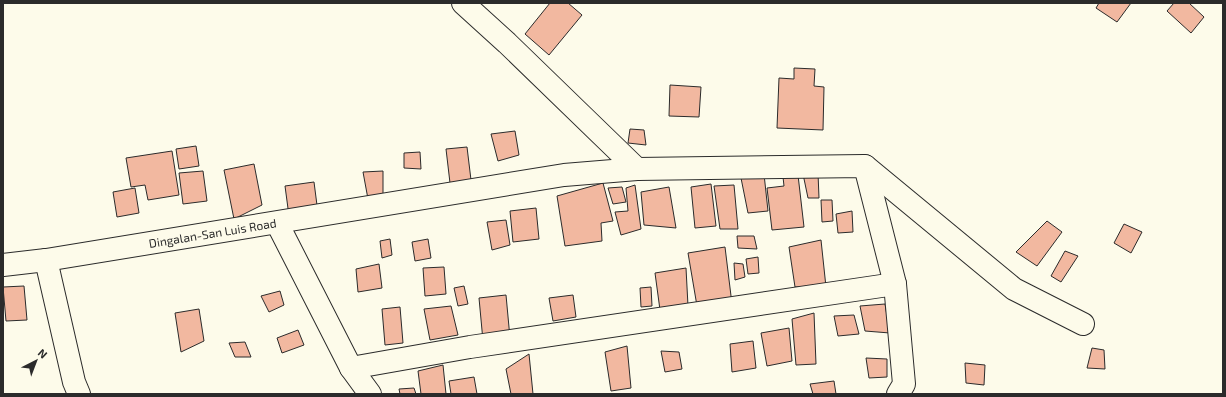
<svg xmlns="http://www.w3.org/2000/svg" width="1226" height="397" font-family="'Exo 2',sans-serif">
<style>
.building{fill:#f2b8a0;stroke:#2b2b2b}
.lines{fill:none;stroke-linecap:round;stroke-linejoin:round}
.minor-casing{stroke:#2b2b2b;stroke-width:24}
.minor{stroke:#fdfbea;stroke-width:22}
.labels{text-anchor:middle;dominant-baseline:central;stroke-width:3;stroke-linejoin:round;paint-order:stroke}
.street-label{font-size:12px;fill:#2b2b2b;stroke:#fdfbea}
</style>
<rect width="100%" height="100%" fill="#fdfbea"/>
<!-- building -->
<path class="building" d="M550 3H568L582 15 549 55 525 34Z
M1099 3H1131L1117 22 1096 8Z
M1174 3H1189L1204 17 1191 33 1167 11Z
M794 68 815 69 814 86 824 87 823 130 777 128 779 78 794 79Z
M670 85 701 87 699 117 669 116Z
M630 129 644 130 646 145 628 143Z
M515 131 519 155 498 161 491 134Z
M196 146 199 166 179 169 176 149Z
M467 147 471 180 450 183 446 149Z
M172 151 179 195 148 200 145 185 131 187 126 158Z
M420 152 421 169 404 168V153Z
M254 164 262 205 234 219 224 170Z
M203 171 207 201 183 204 179 173Z
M383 171V194L368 199 363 172Z
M818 173 819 198H808L803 174Z
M764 174 768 211 748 213 741 178Z
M798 175 804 227 772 230 767 188 784 186 783 177Z
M314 182 318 213 289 216 285 186Z
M603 183 613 221 601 223 602 241 565 246 557 196Z
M711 184 716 226 695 228 691 187Z
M635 185 641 229 621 235 615 212 628 211 626 188Z
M734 185 738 229H720L714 186Z
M622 187 626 202 613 204 608 188Z
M669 187 676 228 644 225 641 192Z
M135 188 139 213 117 217 113 192Z
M821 200H832L833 221 822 222Z
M536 208 539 239 513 242 510 211Z
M852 211 853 232 838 233 836 214Z
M506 220 510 245 492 250 487 222Z
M1047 221 1062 232 1037 266 1016 252Z
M1124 224 1142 232 1131 253 1114 243Z
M737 236H754L757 249 738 248Z
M390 239 392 255 382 258 380 241Z
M428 239 431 258 415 261 412 242Z
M821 240 826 287H795L789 247Z
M725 247 732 304 697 306 688 253Z
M1065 251 1078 256 1061 282 1051 276Z
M758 257 759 273 748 274 746 259Z
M734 263 743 264 745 277 735 280Z
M379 264 382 288 358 292 356 269Z
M444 267 446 294 425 296 423 268Z
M686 268 688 306 660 310 655 273Z
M24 286 27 320 6 321 3 287Z
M464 286 468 304 458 306 454 288Z
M651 287 652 306 641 307 640 288Z
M280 291 284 305 269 312 261 296Z
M506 295 510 338 483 341 479 298Z
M573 295 576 317 553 321 549 298Z
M885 304 890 333 865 331 860 306Z
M451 306 458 335 430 340 424 309Z
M400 307 403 343 385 345 382 309Z
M199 309 204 341 181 352 175 313Z
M814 313 816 364 796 365 792 319Z
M854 315 859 334 838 336 834 316Z
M789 328 792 361 767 366 761 333Z
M298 330 304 345 282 353 277 338Z
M753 341 756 368 732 372 730 344Z
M245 342 251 357H235L229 343Z
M627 346 631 388 611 391 605 352Z
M1092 348 1104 350 1105 369 1087 368Z
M661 351 679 352 682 369 665 372Z
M529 354 533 394H511L506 369Z
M866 358 887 359V377L869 378Z
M965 363 985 365 984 385 966 383Z
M443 365 446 394H421L418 371Z
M474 377 477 394H451L449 381Z
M834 381 836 394H813L810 384Z
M414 388 416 394H400L399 389Z"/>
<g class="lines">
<!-- minor casing -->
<g class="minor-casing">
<g id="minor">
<path d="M463 3 507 43 637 169"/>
<path d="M865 166 895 284 904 384 898 394"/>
<path d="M277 223 351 368 370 394"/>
<path d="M46 260 74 382 79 394"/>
<path id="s1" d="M3 265 46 260 564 175 637 169 865 166 1014 289 1083 324"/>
<path d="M351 368 470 347 895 284"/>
</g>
</g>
<!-- minor -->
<use href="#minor" class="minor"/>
</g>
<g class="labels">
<!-- street labels -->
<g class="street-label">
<text stroke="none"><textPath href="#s1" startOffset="212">Dingalan-San Luis Road</textPath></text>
</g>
</g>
<!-- border -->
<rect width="1226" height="397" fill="none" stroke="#2b2b2b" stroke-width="8"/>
<!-- north arrow -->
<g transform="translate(36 361) rotate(42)" stroke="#fdfbea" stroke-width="3" paint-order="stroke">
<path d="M0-3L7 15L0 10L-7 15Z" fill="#2b2b2b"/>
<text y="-6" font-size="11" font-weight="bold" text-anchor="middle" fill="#2b2b2b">N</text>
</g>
</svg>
